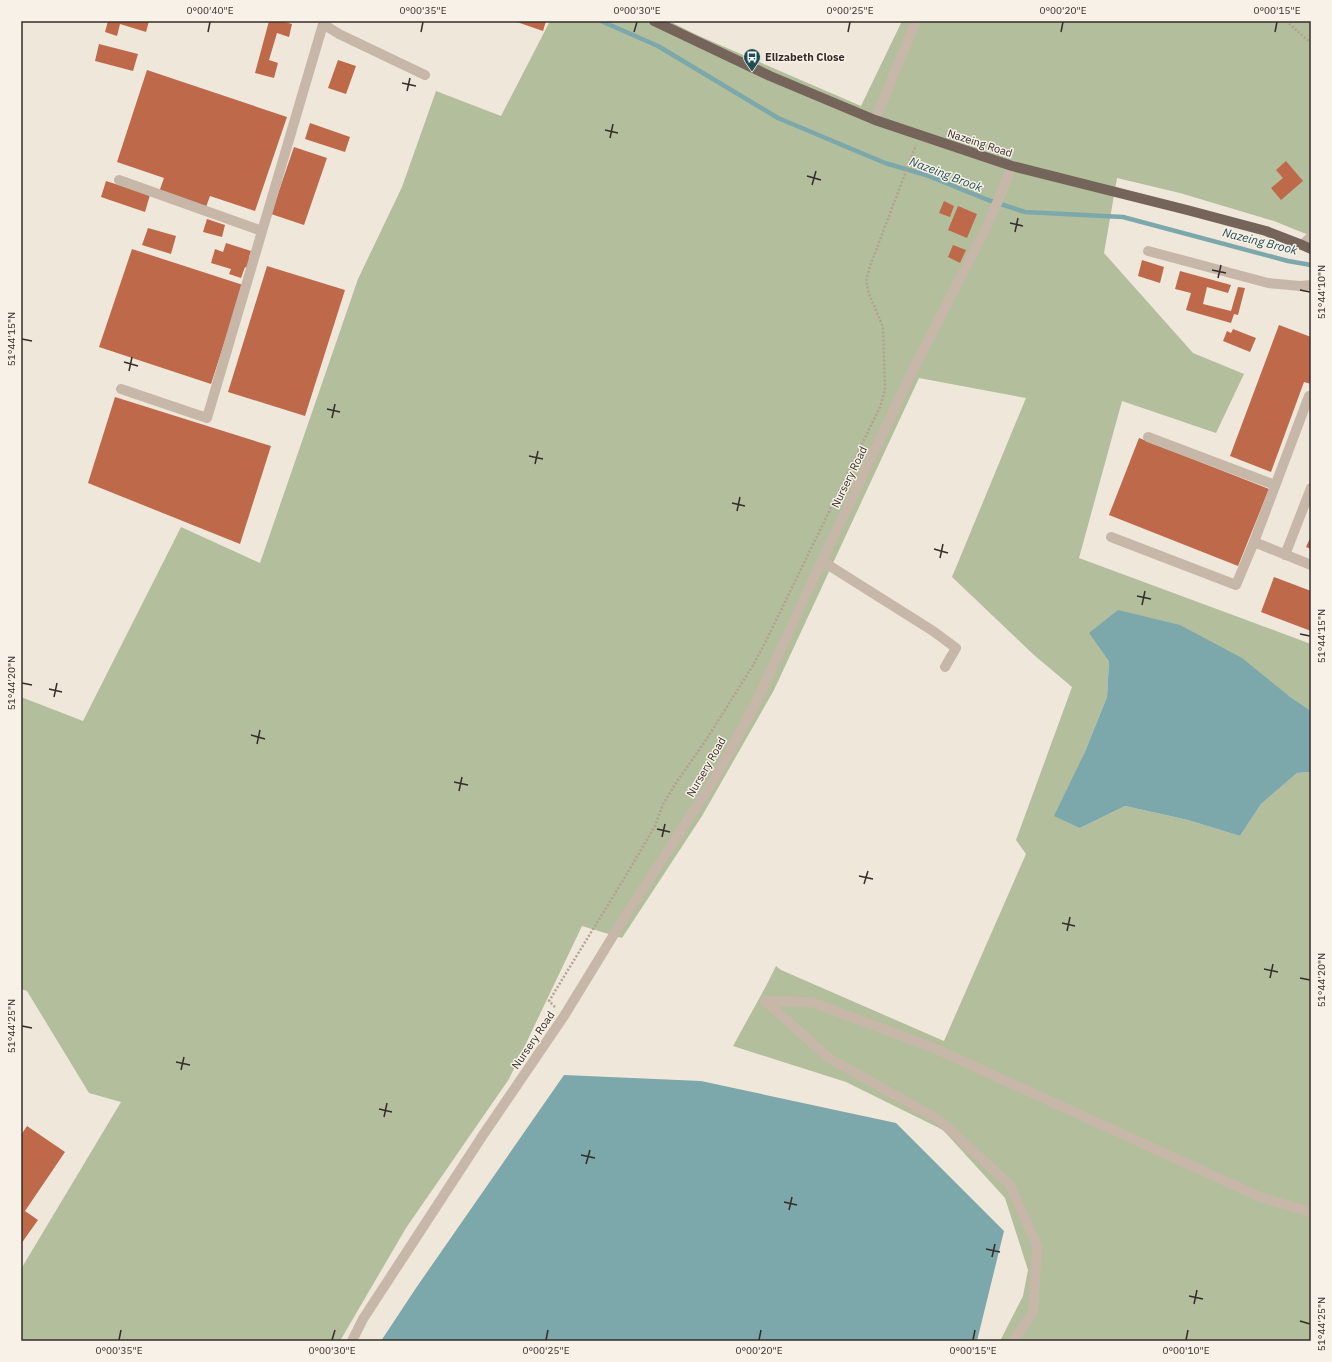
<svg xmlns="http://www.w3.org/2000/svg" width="1332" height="1362" font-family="'IBM Plex Sans',sans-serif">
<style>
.green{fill:#b2be9c}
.water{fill:#7ca8ab}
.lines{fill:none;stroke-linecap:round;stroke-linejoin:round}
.stream{stroke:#7ca8ab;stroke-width:4.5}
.building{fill:#be694a}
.path{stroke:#b3a192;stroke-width:2.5;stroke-dasharray:2 2;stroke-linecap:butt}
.minor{stroke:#c7b7a8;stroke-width:10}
.major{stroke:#756459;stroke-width:10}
.ticks{fill:none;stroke:#342c28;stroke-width:1.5}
.labels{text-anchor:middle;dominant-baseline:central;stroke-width:3;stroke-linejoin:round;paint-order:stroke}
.poi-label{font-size:11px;font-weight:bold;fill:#342c28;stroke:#f8f1e7;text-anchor:start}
.street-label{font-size:11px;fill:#342c28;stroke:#f8f1e7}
.water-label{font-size:12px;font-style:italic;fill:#204f53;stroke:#f8f1e7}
.neatline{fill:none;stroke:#342c28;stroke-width:1.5}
.ticks-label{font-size:10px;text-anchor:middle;fill:#342c28}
</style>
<rect width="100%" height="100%" fill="#f0e7db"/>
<!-- green -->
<path class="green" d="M550 21H669L697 35 861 106 902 21H1311V236L1274 221 1180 193 1117 178 1104 253 1193 353 1244 374 1216 433 1122 401 1079 558 1311 644V711L1289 696 1109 661 1107 697 1084 754 1080 828 1125 806 1188 820 1240 836 1261 804 1297 773 1311 772V1341H1000L1023 1296 1028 1270 1005 1198 943 1130 846 1082 733 1046 766 986 776 966 781 970 944 1041 1026 854 1016 840 1072 687 1034 655 952 577 1026 398 919 378 774 690 702 816 622 938 582 926 509 1079 406 1228 340 1341H21V1269L121 1102 89 1093 27 991 21 989V697L83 721 181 527 260 563 358 279 402 187 436 91 501 116Z"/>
<!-- water -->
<path class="water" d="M1118 610 1180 625 1242 658 1289 696 1311 711V772L1297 773 1261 804 1240 836 1188 820 1125 806 1080 828 1054 816 1084 754 1107 697 1109 661 1089 633Z
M564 1075 701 1081 896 1123 1004 1231 977 1341H381L416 1288Z"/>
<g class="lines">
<!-- stream -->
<path class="stream" d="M601 21 658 46 778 118 885 163 926 175 988 200 1025 212 1123 217 1288 261 1311 265"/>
</g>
<!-- building -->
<path class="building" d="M108 21H149L146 32 120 24 117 36 105 32Z
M269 21H281L292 24 289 37 277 33 269 60 278 63 274 78 255 73Z
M514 21H546L543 31Z
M99 44 138 54 133 71 95 61Z
M338 60 356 66 346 94 328 88Z
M147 70 287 117 255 211 210 196 206 207 159 192 164 178 117 162Z
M310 123 350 137 345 152 305 139Z
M294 147 327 158 304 225 271 214Z
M1286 161 1303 181 1281 200 1271 188 1283 178 1276 170Z
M106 181 150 195 145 212 101 197Z
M944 201 954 206 950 217 939 213Z
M958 206 977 214 967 238 948 230Z
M207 219 225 225 222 237 203 232Z
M148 228 176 236 171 254 142 245Z
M226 243 251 251 249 257 252 258 249 269 245 267 241 278 229 274 231 269 211 263 215 249 223 252Z
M953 245 966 250 960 263 948 257Z
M132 249 243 285 211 384 99 347Z
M1142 260 1164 267 1160 283 1138 276Z
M267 266 345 290 305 416 228 392Z
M1180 271 1231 285 1228 293 1207 287 1203 304 1231 311 1238 287 1245 288 1238 315 1234 314 1231 323 1186 310 1191 293 1175 289Z
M1279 325 1311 337V384L1304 382 1271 472 1230 456Z
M1233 329 1256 338 1250 352 1223 341 1227 331 1231 333Z
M115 397 271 446 240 544 88 483Z
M1139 438 1269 489 1238 566 1109 515Z
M1311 536V549L1306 547Z
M1274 577 1311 591V631L1261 612Z
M27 1126 65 1152 25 1211 38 1220 21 1244V1135Z"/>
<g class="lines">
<!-- path -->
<path class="path" d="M1286 21 1311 43
M555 1007 549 1001 625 877 655 826 663 804 678 780 706 740 752 667 765 643 880 407 885 390 883 327 869 294 866 281 870 266 916 145"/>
<!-- minor -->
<path class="minor" d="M323 24 339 34 425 75
M875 120 916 21
M119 180 262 231
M1302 245 1311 237
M1148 251 1268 283 1300 286 1311 285
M121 389 207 418 324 21
M1148 437 1275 485
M1111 537 1236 585 1254 542 1311 565
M1254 542 1309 396 1311 397
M1285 555 1311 488
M822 561 933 631 956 648 945 667
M352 1341 363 1319 483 1135 564 1016 624 918 715 778 756 703 810 586 912 372 985 230 1001 194 1012 166
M1013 1341 1033 1312 1037 1246 1010 1185 939 1120 829 1058 765 1001 811 1002 934 1048 1260 1197 1311 1212"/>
<!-- major -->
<path class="major" d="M654 21 770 76 875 120 1012 166 1187 210 1266 231 1302 245 1311 249"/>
</g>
<!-- ticks -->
<path class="ticks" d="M208 32 210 22M421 32 423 22M634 32 637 22M848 32 850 22M1061 32 1063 22M1275 32 1277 22M402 83 416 86M407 91 410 78M605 130 618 133M610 138 613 124M807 176 821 180M812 185 816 171M1010 223 1023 226M1015 232 1018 218M1212 270 1226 273M1218 278 1221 265M1300 290 1310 292M22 339 32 341M124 362 138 366M129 371 132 357M327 409 340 412M332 418 335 404M529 456 543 459M535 464 538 451M732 503 745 506M737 511 740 497M934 549 948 553M940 558 943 544M1137 596 1151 599M1142 605 1145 591M1300 634 1310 636M22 683 32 685M49 689 62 692M54 697 57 683M251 735 265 739M257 744 260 730M454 782 468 785M459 791 462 777M657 829 670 832M662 837 665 824M859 876 873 879M864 884 868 871M1062 923 1075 926M1067 931 1070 917M1264 969 1278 972M1270 978 1273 964M1300 978 1310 980M22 1026 32 1028M176 1062 190 1065M181 1070 184 1057M379 1109 392 1112M384 1117 387 1103M581 1155 595 1158M586 1164 590 1150M784 1202 797 1205M789 1210 792 1197M986 1249 1000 1252M992 1257 995 1244M1189 1296 1203 1299M1194 1304 1197 1290M1300 1321 1310 1324M119 1340 121 1330M332 1340 335 1330M546 1340 548 1330M759 1340 761 1330M973 1340 975 1330M1186 1340 1188 1330"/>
<!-- icons -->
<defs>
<g id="bus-pin" transform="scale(0.9)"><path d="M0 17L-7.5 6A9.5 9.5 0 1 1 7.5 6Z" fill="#204f53" stroke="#f8f1e7"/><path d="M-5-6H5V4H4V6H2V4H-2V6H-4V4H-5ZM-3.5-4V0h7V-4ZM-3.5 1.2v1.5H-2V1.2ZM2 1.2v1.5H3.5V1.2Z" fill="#fff"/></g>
</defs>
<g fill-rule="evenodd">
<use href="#bus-pin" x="752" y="57"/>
</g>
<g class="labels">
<!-- poi labels -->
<g class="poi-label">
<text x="765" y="57">Elizabeth Close</text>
</g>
<!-- street labels -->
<g class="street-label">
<text transform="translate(980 143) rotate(18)">Nazeing Road</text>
<text transform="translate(849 477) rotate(-64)">Nursery Road</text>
<text transform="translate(706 767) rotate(-60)">Nursery Road</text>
<text transform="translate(533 1040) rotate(-56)">Nursery Road</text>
</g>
<!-- water labels -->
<g class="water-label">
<text transform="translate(946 174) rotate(21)">Nazeing Brook</text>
<text transform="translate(1260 241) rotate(14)">Nazeing Brook</text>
</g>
</g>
<!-- border -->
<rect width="1332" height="1362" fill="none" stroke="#f8f1e7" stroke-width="44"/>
<rect x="22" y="22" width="1288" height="1318" class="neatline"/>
<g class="ticks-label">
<text x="210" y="14">0°00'40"E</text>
<text x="423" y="14">0°00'35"E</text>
<text x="637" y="14">0°00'30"E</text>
<text x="850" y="14">0°00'25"E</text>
<text x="1063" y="14">0°00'20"E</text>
<text x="1277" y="14">0°00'15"E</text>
<text transform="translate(1321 292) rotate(-90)" y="4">51°44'10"N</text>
<text transform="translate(11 339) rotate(-90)" y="4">51°44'15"N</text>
<text transform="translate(1321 636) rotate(-90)" y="4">51°44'15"N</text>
<text transform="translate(11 683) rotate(-90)" y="4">51°44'20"N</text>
<text transform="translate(1321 980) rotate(-90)" y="4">51°44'20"N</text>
<text transform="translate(11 1026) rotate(-90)" y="4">51°44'25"N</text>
<text transform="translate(1321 1324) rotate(-90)" y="4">51°44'25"N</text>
<text x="119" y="1354">0°00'35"E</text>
<text x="332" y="1354">0°00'30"E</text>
<text x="546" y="1354">0°00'25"E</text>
<text x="759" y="1354">0°00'20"E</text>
<text x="973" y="1354">0°00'15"E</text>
<text x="1186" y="1354">0°00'10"E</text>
</g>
</svg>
